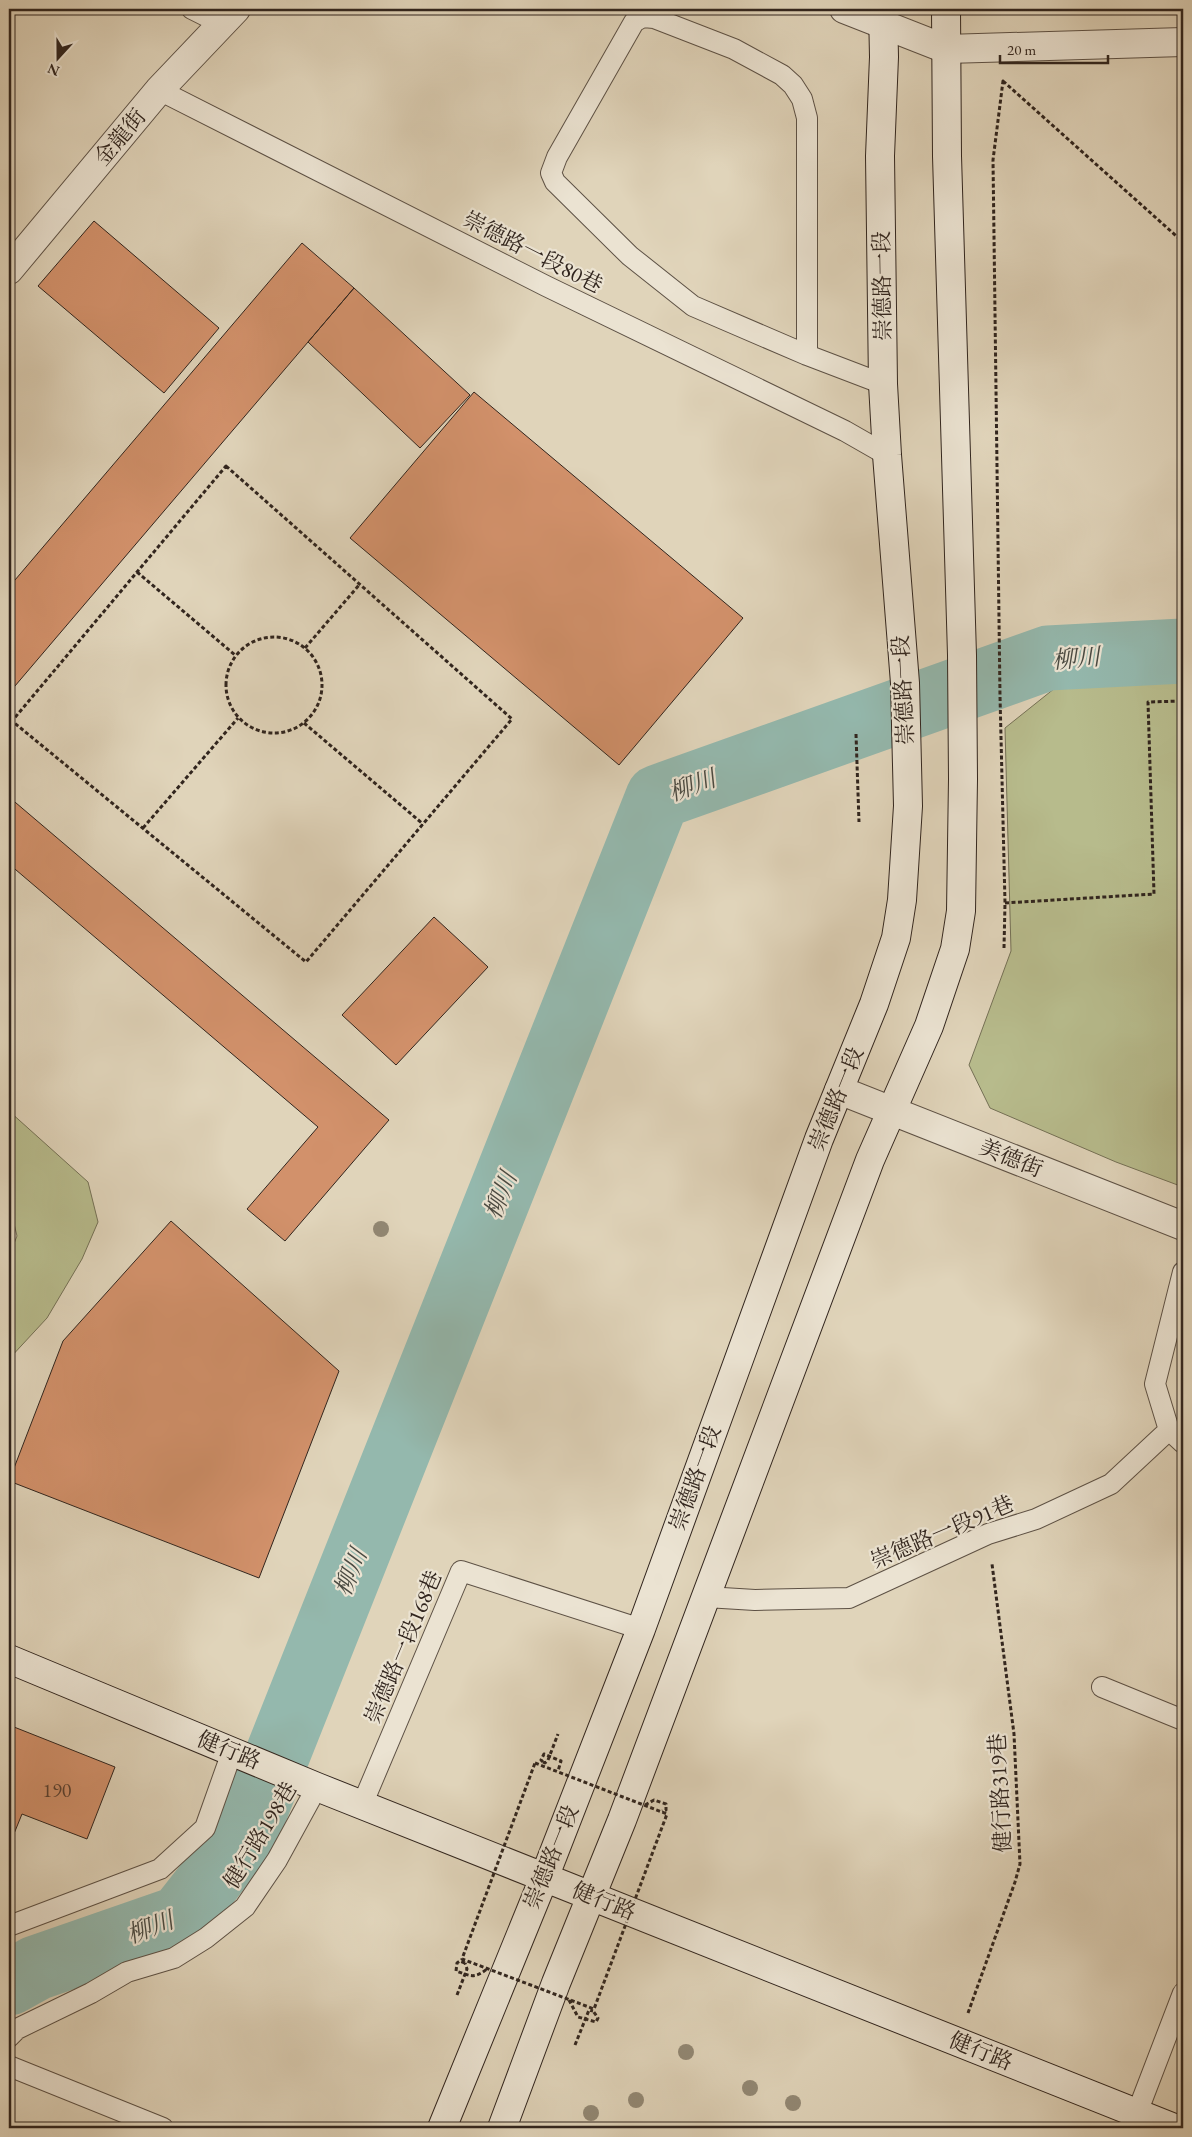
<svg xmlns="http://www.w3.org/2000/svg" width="1192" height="2137" font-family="'EB Garamond','Noto Serif TC',serif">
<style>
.green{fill:#b7bb8c;stroke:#747055}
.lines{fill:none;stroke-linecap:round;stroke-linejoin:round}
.river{stroke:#94b8ad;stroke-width:65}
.building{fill:#d2916b;stroke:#31251e}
.lane-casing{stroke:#5d5145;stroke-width:22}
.street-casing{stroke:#5d5145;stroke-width:30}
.secondary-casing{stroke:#31251e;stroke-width:30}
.path{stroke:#31251e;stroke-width:3;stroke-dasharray:4 2.5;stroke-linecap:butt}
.lane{stroke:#ebe3d2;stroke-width:20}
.street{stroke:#ebe3d2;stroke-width:28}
.secondary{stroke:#ebe3d2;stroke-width:28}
.path-bridge{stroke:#31251e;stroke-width:3;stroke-dasharray:4 2.5;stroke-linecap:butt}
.tree{fill:#928874}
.labels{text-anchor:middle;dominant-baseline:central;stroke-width:4.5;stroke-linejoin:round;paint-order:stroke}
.number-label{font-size:20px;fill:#594031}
.street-label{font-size:22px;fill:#31251e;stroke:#ebe3d2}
.water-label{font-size:24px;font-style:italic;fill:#4a4a42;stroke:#ebe3d2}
</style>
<rect width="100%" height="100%" fill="#e0d4ba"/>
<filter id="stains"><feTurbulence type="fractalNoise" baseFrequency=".004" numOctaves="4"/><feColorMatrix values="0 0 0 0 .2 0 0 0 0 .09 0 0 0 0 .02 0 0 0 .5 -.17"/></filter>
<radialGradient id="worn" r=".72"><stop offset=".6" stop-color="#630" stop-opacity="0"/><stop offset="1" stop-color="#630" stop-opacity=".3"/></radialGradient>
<!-- green -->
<path class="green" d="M1183 677V1187L1116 1162 990 1108 969 1065 1011 951 1005 728 1065 680Z
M9 1111 88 1182 98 1222 82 1259 47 1318 9 1359V1256L17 1236 9 1203Z"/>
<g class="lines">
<!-- river -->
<path class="river" d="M9 1983 36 1968 180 1918 246 1834 658 797 1048 658 1183 651"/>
</g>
<!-- building -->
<path class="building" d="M94 221 219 328 164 393 38 286Z
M302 243 354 288 9 693V587Z
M354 288 470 395 420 448 308 342Z
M474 392 743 618 619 765 350 538Z
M1179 729H1183V924Z
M9 797 389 1120 285 1241 247 1209 318 1127 9 864Z
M434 917 488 967 396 1065 342 1015Z
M171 1221 339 1371 259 1578 9 1481 63 1341Z
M9 1725 115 1767 87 1839 22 1814 9 1846Z"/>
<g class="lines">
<!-- lane casing -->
<g class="lane-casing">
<path id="lane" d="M192 9 222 24
M159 90 546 286 845 431 887 455
M807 355V118L802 99 793 85 782 75 734 49 654 18 643 17 634 22 557 157 551 173 555 182 630 256 693 306 807 355 883 384
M1169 1430 1155 1384 1183 1272
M1169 1430 1183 1443
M706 1597 755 1600 849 1598 988 1534 1036 1519 1111 1484 1169 1430
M1102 1687 1183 1720
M362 1805 461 1571 641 1629
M9 1926 160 1869 205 1828 232 1752
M9 2037 17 2029 91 1993 127 1972 174 1958 206 1938 245 1907 277 1860 317 1787
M9 2066 163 2128
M1137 2113 1183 1993"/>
</g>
<!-- street casing -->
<g class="street-casing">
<path id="street" d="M844 9 946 49 1183 42
M9 270 159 90 236 9
M839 1090 1183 1226"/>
</g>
<!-- secondary casing -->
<g class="secondary-casing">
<path id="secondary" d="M9 1659 317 1787 1174 2128
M442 2128 544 1878 641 1629 819 1139 874 1004 896 938 902 900 908 806 905 683 887 455 883 384 880 156 884 57 883 9
M502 2128 556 1983 622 1820 870 1160 929 1026 955 949 961 911 963 779 962 655 947 156 946 9"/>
</g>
<!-- path -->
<path class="path" d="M1003 81 1183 242
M226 466 512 719 306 962 12 721Z
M137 572 235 655
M226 685a48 48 0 1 1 96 0a48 48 0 1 1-96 0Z
M305 648 360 584
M304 723 423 824
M856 734 859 822
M143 828 238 718
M1005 903 1154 894 1148 702 1183 701
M1004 948 1005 903 1000 696 993 160 1003 81H1005
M543 1762 545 1763 548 1760 558 1734
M457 1995 467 1969 465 1963
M968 2013 1015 1882 1020 1864 1014 1734 992 1564
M575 2045 589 2010 593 2011"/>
<!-- lane -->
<use href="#lane" class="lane"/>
<!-- street -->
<use href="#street" class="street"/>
<!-- secondary -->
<use href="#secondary" class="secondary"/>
<!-- path-bridge -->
<path class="path-bridge" d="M543 1762 541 1760 544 1754 561 1761 558 1771
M535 1763 667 1814 594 2009 462 1959Z
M645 1805 654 1800 666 1804V1810L662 1811
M465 1963 460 1961 457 1963 456 1971C471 1976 474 1979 487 1969
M569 2000 578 2017 596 2022 598 2018 593 2011"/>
</g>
<!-- trees -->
<g class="tree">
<circle cx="381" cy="1229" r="8"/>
<circle cx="686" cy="2052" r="8"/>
<circle cx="750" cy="2088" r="8"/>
<circle cx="636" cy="2100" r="8"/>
<circle cx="793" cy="2103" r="8"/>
<circle cx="591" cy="2113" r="8"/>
</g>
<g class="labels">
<!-- number labels -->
<g class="number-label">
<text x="57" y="1790">190</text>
</g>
<!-- street labels -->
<g class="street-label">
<text transform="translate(120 137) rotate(-50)">金龍街</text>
<text transform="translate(533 252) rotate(27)">崇德路一段80巷</text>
<text transform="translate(882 286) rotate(-91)">崇德路一段</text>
<text transform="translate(903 690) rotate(-93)">崇德路一段</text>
<text transform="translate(836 1099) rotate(-68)">崇德路一段</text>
<text transform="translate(1011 1158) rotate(22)">美德街</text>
<text transform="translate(695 1478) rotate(-70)">崇德路一段</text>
<text transform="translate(942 1532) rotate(-23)">崇德路一段91巷</text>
<text transform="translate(403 1647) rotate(-67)">崇德路一段168巷</text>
<text transform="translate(229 1750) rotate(22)">健行路</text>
<text transform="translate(1000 1793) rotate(-93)">健行路319巷</text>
<text transform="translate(260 1835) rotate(-59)">健行路198巷</text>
<text transform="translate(551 1857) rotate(-68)">崇德路一段</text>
<text transform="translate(604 1901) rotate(22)">健行路</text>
<text transform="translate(981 2051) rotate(22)">健行路</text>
</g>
<!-- water labels -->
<g class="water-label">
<text transform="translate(1076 658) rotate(-5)">柳川</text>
<text transform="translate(692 785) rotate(-20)">柳川</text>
<text transform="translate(500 1195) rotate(-68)">柳川</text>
<text transform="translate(350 1572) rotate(-68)">柳川</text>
<text transform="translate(150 1927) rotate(-21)">柳川</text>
</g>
</g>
<!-- margin -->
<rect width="1192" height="2137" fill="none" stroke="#e0d4ba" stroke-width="30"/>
<rect x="10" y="10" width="1172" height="2117" fill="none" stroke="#31251e" stroke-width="2.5"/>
<rect x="15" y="15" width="1162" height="2107" fill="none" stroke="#31251e"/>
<!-- north arrow -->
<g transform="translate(58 58) rotate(201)" stroke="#ebe3d2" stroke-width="4" paint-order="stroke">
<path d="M0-4L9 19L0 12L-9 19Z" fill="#31251e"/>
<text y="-8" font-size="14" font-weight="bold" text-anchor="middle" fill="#31251e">N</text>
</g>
<!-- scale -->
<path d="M1000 55v8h108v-8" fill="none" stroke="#31251e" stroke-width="2.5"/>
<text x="1007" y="55" font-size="15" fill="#31251e" stroke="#ebe3d2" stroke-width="4" paint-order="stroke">20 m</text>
<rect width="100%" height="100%" filter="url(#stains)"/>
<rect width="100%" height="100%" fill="url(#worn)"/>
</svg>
